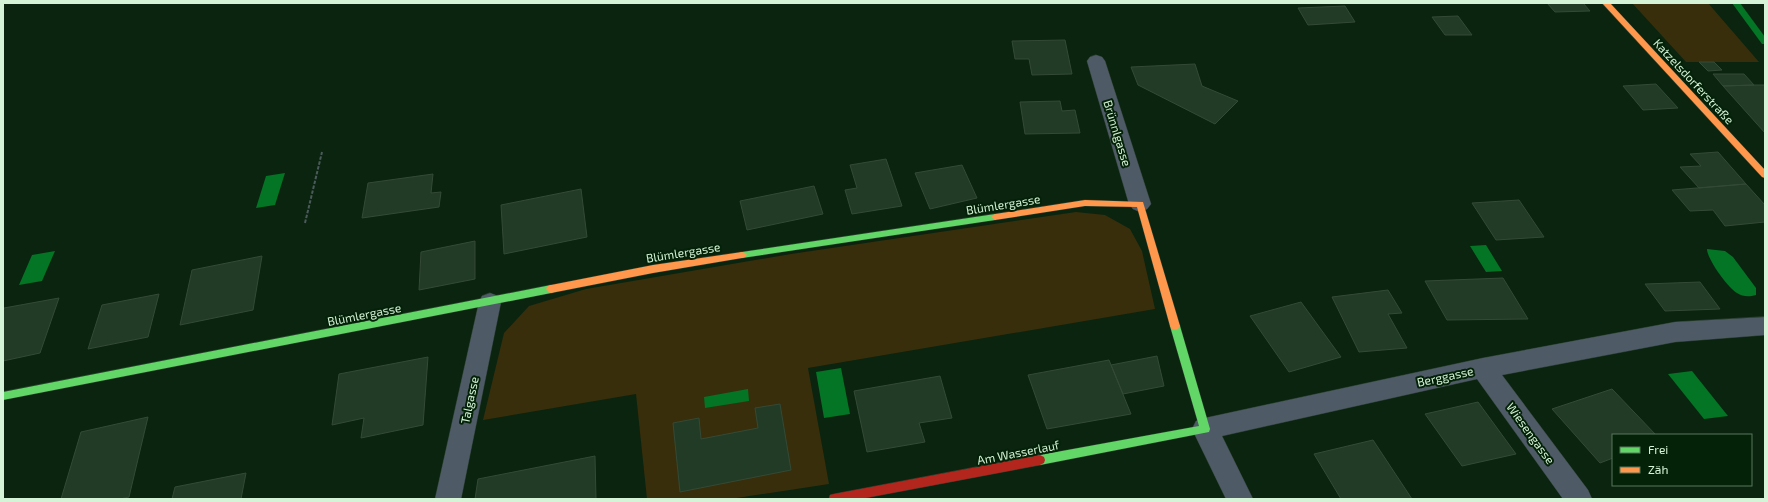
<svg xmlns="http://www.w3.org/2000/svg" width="1768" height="502" font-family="'Exo 2',sans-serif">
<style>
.green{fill:#382e0b}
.water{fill:#037525}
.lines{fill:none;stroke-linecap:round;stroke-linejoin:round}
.stream{fill:#037525;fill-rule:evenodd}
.building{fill:#223b27;stroke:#334a36}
.street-casing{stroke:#293e2d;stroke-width:1}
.fast-casing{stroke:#293e2d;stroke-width:1}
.slow-casing{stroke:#293e2d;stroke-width:1}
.jam-casing{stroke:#293e2d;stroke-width:1}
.path{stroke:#4b5a5a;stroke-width:2;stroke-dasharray:3.5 1.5;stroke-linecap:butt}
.street{fill:#4f5a67;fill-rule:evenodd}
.fast{fill:#63d668;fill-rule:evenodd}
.slow{fill:#ff974d;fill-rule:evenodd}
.jam{fill:#b3261e;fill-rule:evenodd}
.labels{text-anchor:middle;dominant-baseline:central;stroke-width:4;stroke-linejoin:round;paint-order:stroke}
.street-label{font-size:12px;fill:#d5f3d6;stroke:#042208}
</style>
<rect width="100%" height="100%" fill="#0a240f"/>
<!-- green -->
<path class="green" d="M1632 3H1708L1759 62H1686Z
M1076 212 1105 215 1130 229 1142 251 1155 309 808 368 829 484 730 499H647L636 394 483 420 504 333 529 306 586 289 791 254Z"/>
<!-- water -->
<path class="water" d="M285 173 275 205 256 208 266 176Z
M1486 245 1502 271 1486 272 1470 246Z
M1707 249 1725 251 1733 257 1756 288V295C1749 297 1743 297 1737 293 1728 288 1707 259 1707 249Z
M55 251 42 281 19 285 32 255Z
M841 368 850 414 824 418 816 372Z
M1692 371 1728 416 1704 419 1668 374Z
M748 389 749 401 705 408 704 397Z"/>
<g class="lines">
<!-- stream -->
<path class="stream" d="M1732 3H1740L1765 37V44H1762Z"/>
</g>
<!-- building -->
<path class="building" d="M1547 3H1583L1590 11 1555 12Z
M1345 6 1355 22 1308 25 1298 8Z
M1458 16 1472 35H1445L1432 17Z
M1065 40 1072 74 1032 75 1029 59H1015L1012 41Z
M1699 62H1714L1722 70 1708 71Z
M1195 64 1202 86 1238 101 1215 124 1138 85 1131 67Z
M1713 74H1744L1754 85 1723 86Z
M1656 84 1678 108 1643 110 1623 86Z
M1754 85H1765V133L1723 86Z
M1060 101 1062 111 1075 110 1080 133 1025 134 1020 102Z
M1718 152 1746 184 1699 188 1680 167 1701 166 1690 154Z
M886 159 902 206 852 214 845 190 857 188 850 165Z
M962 165 977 198 930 209 915 173Z
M433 174 431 193 441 192 439 207 362 218 368 183Z
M1746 184 1765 205V222L1725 226 1713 210 1690 211 1672 190Z
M814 186 823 214 747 230 740 201Z
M581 189 587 237 504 254 501 205Z
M1519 200 1544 237 1496 240 1472 203Z
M475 241V279L419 290 421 252Z
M262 256 253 310 180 325 192 270Z
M1503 278 1528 319 1447 320 1425 281Z
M1700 282 1720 309 1665 311 1645 284Z
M1388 290 1402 313 1388 314 1407 348 1359 352 1332 297Z
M159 294 148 337 88 349 102 305Z
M59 298 40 353 3 361V312L4 308Z
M1301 302 1341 357 1289 372 1250 316Z
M1157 356 1164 386 1123 394 1111 365Z
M428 357 423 425 361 438 364 418 332 425 339 374Z
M1109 360 1131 414 1047 429 1028 375Z
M940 376 952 418 919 423 925 442 867 452 854 391Z
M1612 389 1656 435H1613V458L1600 463 1552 409Z
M1478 402 1516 454 1462 466 1425 414Z
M780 404 791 470 680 492 673 423 699 418 701 439 758 428 755 408Z
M148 417 129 497 120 499H61L81 432Z
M1373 440 1412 499H1341L1314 454Z
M595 456 596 499H475L478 479Z
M246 473 241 499H172L175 487Z"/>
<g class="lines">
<!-- street casing -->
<g class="street-casing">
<path id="street" d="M1096 55 1102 57 1105 61 1151 204 1147 209 1140 212 1133 209 1129 204 1087 61 1090 57Z
M490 293 498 296 501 302 461 499H435L479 302 482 296Z
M1765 317V335L1675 342 1502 375 1588 490 1592 499H1563L1477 379 1222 436 1253 499H1226L1192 429 1196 421 1205 418 1483 358 1675 322Z"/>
</g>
<!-- fast casing -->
<g class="fast-casing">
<path id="fast" d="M995 214 999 217 995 220 742 258 739 257 737 255 739 253 742 252Z
M551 285 554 286 556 289 554 292 551 293 3 400V392Z
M1175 322 1178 323 1180 326 1210 429 1209 432 1040 465 1036 463 1035 460 1036 457 1040 455 1199 426 1170 326 1172 323Z"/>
</g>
<!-- slow casing -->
<g class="slow-casing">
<path id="slow" d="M1602 3H1610L1765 170V178L1762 177Z
M1085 200 1143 202 1180 326 1178 329 1175 330 1172 329 1170 326 1137 207 1085 206 995 220 991 217 995 214Z
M742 252 745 253 747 255 745 257 742 258 653 273 551 293 548 292 546 289 548 286 551 285 653 265Z"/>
</g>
<!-- jam casing -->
<g class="jam-casing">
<path id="jam" d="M1040 455 1044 457 1045 460 1044 463 1040 465 860 499H829L830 495 834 494Z"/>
</g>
<!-- path -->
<path class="path" d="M305 223 322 152"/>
<!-- street -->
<use href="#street" class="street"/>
<!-- fast -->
<use href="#fast" class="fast"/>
<!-- slow -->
<use href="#slow" class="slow"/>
<!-- jam -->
<use href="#jam" class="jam"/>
</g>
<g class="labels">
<!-- street labels -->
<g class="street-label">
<text transform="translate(1694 81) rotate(47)">Katzelsdorferstraße</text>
<text transform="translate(1118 133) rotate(73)">Brünnlgasse</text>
<text transform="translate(1003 204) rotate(-9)">Blümlergasse</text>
<text transform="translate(683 252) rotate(-9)">Blümlergasse</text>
<text transform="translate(364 314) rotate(-11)">Blümlergasse</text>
<text transform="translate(1445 376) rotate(-12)">Berggasse</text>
<text transform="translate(469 400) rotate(-78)">Talgasse</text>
<text transform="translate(1531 433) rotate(54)">Wiesengasse</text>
<text transform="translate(1018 452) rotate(-11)">Am Wasserlauf</text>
</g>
</g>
<!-- border -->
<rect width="1768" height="502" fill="none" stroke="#d5f3d6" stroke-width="8"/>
<!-- legend -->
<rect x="1612" y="434" width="140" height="52" fill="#042208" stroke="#58765a"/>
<rect x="1620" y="447" width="20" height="6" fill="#63d668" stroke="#58765a"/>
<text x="1648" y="454" font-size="12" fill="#d5f3d6">Frei</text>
<rect x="1620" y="467" width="20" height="6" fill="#ff974d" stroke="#58765a"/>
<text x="1648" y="474" font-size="12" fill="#d5f3d6">Zäh</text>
</svg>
